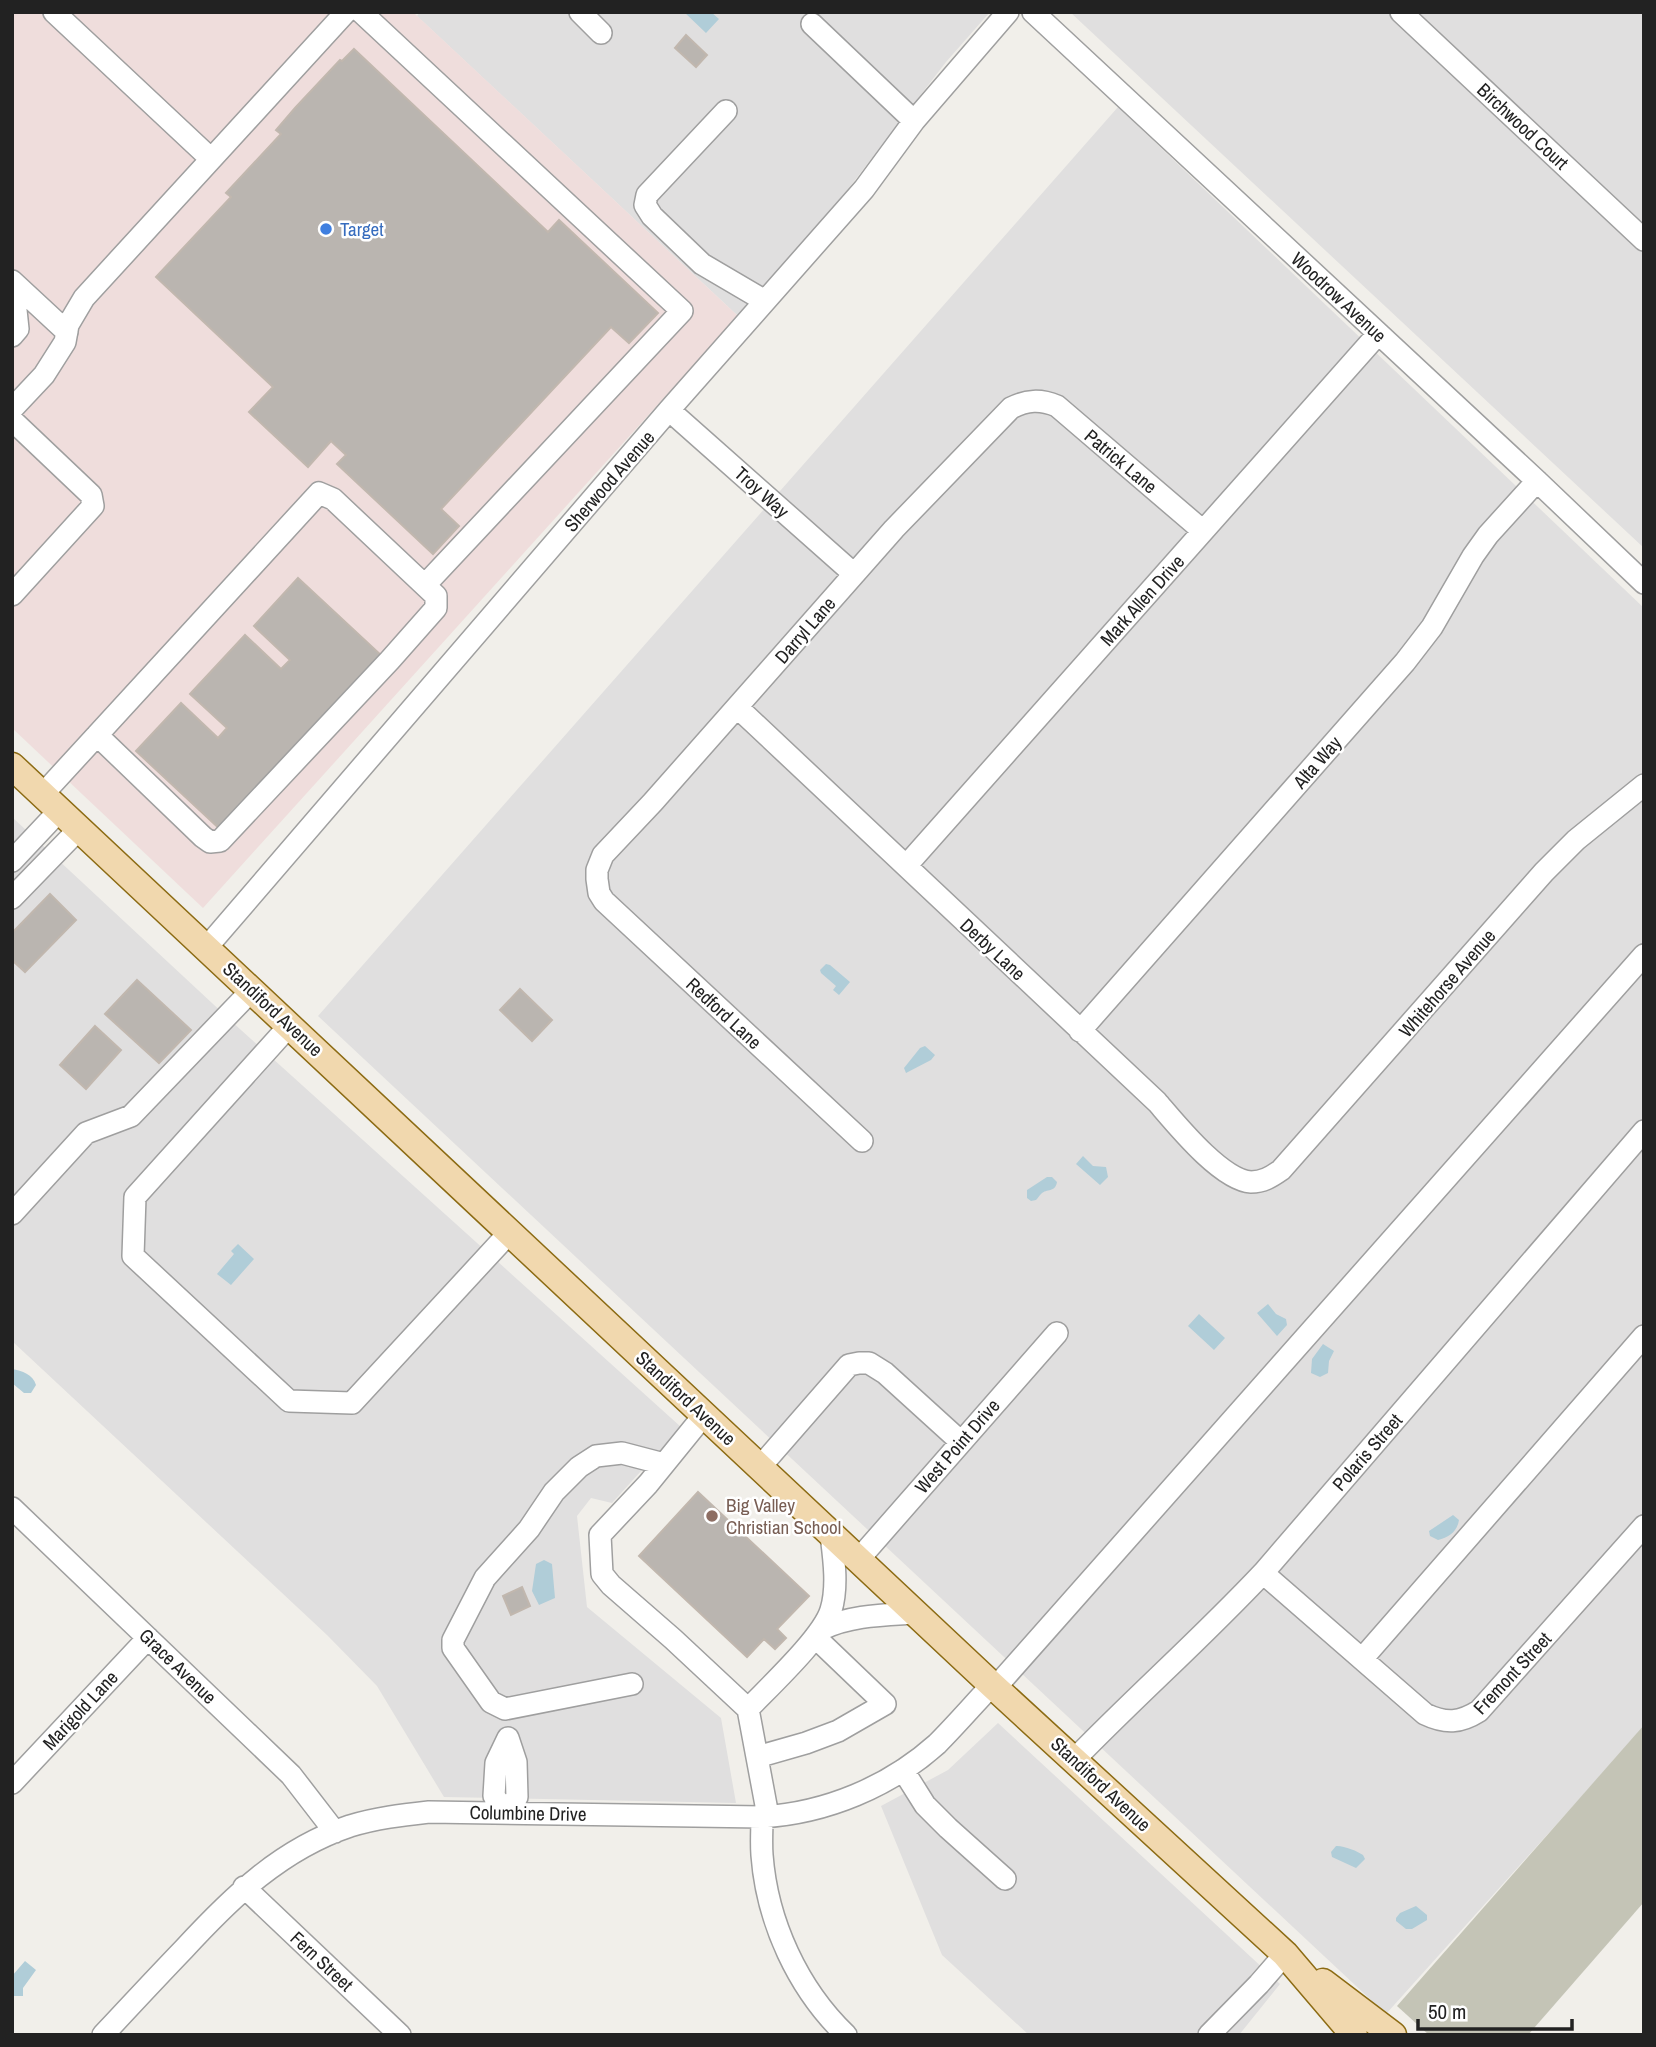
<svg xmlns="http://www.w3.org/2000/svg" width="1656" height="2047" font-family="'Archivo Narrow',sans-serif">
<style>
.residential{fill:#e0dfdf}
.commercial{fill:#efdddc}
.construction{fill:#c4c4b6}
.water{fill:#b0cdd8}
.building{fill:#bab5b0;stroke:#c1b7ae;stroke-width:2}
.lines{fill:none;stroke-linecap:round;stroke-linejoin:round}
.minor-casing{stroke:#9f9f9f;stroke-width:24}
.major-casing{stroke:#8c6b13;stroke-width:29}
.minor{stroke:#fff;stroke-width:21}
.major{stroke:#f1d8ae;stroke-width:26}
.shop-dot{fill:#3f7fe0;stroke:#fff;stroke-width:2.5}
.education-dot{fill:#8d6e63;stroke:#fff;stroke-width:2.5}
.labels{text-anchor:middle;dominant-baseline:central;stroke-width:5;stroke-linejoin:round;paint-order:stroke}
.street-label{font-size:19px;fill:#222;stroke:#fff}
.shop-label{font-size:19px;fill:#366cbe;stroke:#fff;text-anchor:start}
.education-label{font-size:19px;fill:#785e54;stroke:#fff;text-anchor:start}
</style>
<rect width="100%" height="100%" fill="#f1efea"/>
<!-- residential -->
<path class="residential" d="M420 12H990L946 62 845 193 738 316 417 16Z
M1070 12H1644V548Z
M1118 107 1644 608V1727L1386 2014 318 1016Z
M12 817 241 1030 681 1427 612 1503 591 1498 577 1516 587 1607 721 1718 736 1803 444 1797 377 1686 327 1635 12 1341Z
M998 1723 1280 1984 1239 2035H1029L942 1955 881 1806 948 1770Z"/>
<!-- commercial -->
<path class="commercial" d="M12 12H413L738 316 203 908 12 728Z"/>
<!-- construction -->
<path class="construction" d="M1644 1725V1902L1528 2035H1429L1397 2006Z"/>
<!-- water -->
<path class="water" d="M684 12H711L719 19 706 33Z
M826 964 830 965 850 982 839 995 833 990 836 986 821 973 820 970Z
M925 1046 935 1055 931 1060 906 1073 904 1068 920 1048Z
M1083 1156 1093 1166 1106 1167 1108 1177 1100 1185 1076 1164Z
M1047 1177H1052L1057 1182C1055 1193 1047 1188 1041 1194 1039 1196 1038 1198 1036 1200L1031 1201 1027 1198V1190Z
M238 1244 254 1259 231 1285 217 1274 234 1254 231 1251Z
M1268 1304 1276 1314 1286 1319 1287 1325 1277 1336 1257 1313Z
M1199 1314 1225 1338 1214 1350 1188 1326Z
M1323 1344 1334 1351 1329 1361 1328 1373 1320 1377 1311 1373 1312 1359Z
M12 1369C22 1371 33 1374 36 1385L31 1393H24L12 1383Z
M1453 1515 1459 1520C1457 1532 1449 1537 1438 1540L1430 1536 1429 1531Z
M544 1560 552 1564 555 1598 539 1605 532 1591 536 1564Z
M1336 1846C1342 1845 1358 1851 1363 1855L1365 1859 1356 1868 1332 1857 1331 1852Z
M1416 1906 1427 1915V1920L1412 1929H1406L1396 1921V1918L1400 1913Z
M25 1961 36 1970 23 1988V1996H13L12 1976Z"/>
<!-- building -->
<path class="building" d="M686 35 707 55 696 67 675 48Z
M354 49 548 232 559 220 658 313 629 343 611 327 441 509 459 526 433 554 337 464 346 455 331 441 308 467 249 412 273 387 156 277 231 197 226 193 281 134 276 130 295 108 340 60 342 61Z
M298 578 383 657 222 831 136 751 181 703 218 738 227 728 190 694 245 635 281 669 290 660 254 626Z
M50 894 76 920 25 972 12 960V933Z
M137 980 191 1030 159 1063 105 1014Z
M520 989 552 1020 532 1041 500 1010Z
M95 1026 121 1050 86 1089 60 1065Z
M698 1492 809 1596 777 1629 786 1638 775 1649 764 1639 747 1657 639 1556Z
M522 1587 530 1606 511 1615 503 1596Z"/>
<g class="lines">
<!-- minor casing -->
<g class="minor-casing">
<path id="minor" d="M54 12 211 159
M361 12 682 311 425 585
M580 12 601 33
M1033 12 1537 481 1644 583
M1401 12 1644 240
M812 24 914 121
M726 111 647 195 645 205 652 216 702 264 765 301
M12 281 67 332
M12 305 16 310 18 329 12 336
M12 409 44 375 65 342 68 325 84 298 346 12
M669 410 854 574
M12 420 91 495 93 506 12 595
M737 707 1157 1102C1176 1124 1221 1180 1251 1182 1263 1182 1271 1177 1281 1170L1544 872 1576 840 1644 785
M43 794 319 493 333 499 436 596V608L390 660 220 841 210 842 203 837 97 735
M12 861 60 810
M906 866 1378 334
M12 898 79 829
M207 947 669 410 864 189 914 121 1008 12
M290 1025 135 1197 133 1256 289 1401 352 1403 510 1232
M1080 1031 1405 662 1432 627 1473 556 1488 535 1537 481
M862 1141 604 901 599 893 597 879V870L603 855 653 802 894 529 1011 408C1027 400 1040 399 1057 406L1203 531
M12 1214 86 1133 131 1116 252 990
M704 1415 648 1484 600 1535 602 1574 611 1585 673 1639 748 1709 768 1816
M760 1467 849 1365 859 1363H869L885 1373 961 1442
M12 1508 291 1775 335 1832
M858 1560 1057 1333
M1263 1573 1425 1714C1446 1724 1460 1723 1479 1711L1644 1526
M822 1629C851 1615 884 1615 915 1613
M1362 1659 1644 1336
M632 1684 505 1709 491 1702 453 1648V1640L485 1578 529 1529 554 1492 579 1467 596 1456 622 1453 664 1464
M995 1688 1644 955
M748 1709C769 1687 823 1637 831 1610 838 1587 834 1559 831 1535
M508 1738 516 1762 517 1797 506 1813 494 1796 496 1763Z
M757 1757 806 1743 838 1731 885 1704 815 1637
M1074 1760C1136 1696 1202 1638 1263 1573L1644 1131
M903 1770 925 1805 948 1828 1005 1879
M12 1783 148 1638
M762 1817C762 1829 761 1842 762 1855 767 1922 798 1989 846 2035
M244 1887 400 2035
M103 2035C130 2006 157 1977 184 1949 232 1897 281 1849 350 1826 376 1818 402 1815 429 1812L762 1817C826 1813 889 1787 937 1744 956 1725 974 1704 992 1685
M1209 2035 1259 1984 1285 1954"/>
</g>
<!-- major casing -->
<g class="major-casing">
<path id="major" d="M12 766 992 1685 1285 1954 1354 2035
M1323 1982 1393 2035"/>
</g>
<!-- minor -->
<use href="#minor" class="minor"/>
<!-- major -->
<use href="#major" class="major"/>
</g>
<!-- markers -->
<circle class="shop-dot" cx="326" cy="229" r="7"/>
<circle class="education-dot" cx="712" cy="1516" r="7"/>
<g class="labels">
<!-- street labels -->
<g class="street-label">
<text transform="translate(1523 126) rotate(43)">Birchwood Court</text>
<text transform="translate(1339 297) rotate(43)">Woodrow Avenue</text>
<text transform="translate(1121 461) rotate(40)">Patrick Lane</text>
<text transform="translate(609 481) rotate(-49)">Sherwood Avenue</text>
<text transform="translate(762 492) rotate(42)">Troy Way</text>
<text transform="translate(1142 600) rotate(-48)">Mark Allen Drive</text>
<text transform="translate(805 630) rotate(-49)">Darryl Lane</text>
<text transform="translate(1317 762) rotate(-49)">Alta Way</text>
<text transform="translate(993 949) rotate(43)">Derby Lane</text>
<text transform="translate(1447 983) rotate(-49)">Whitehorse Avenue</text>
<text transform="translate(273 1009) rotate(43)">Standiford Avenue</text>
<text transform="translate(724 1013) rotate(43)">Redford Lane</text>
<text transform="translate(686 1398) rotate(43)">Standiford Avenue</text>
<text transform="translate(957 1446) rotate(-49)">West Point Drive</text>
<text transform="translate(1367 1452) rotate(-49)">Polaris Street</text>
<text transform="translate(178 1666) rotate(44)">Grace Avenue</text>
<text transform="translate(1512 1673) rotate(-47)">Fremont Street</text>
<text transform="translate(80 1710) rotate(-47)">Marigold Lane</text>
<text transform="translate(1101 1784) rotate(43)">Standiford Avenue</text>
<text transform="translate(528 1813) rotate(1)">Columbine Drive</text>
<text transform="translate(322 1961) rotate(43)">Fern Street</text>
</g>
<!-- shop labels -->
<g class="shop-label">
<text x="340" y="229">Target</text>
</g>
<!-- education labels -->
<g class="education-label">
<text x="726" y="1505">Big Valley<tspan x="726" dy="22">Christian School</tspan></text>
</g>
</g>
<!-- border -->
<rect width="1656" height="2047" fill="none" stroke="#222222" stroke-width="28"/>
<!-- scale -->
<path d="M1418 2019v10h154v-10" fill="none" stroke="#222222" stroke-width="3.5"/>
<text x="1428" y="2019" font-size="21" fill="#222222" stroke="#ffffff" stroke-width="5" paint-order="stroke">50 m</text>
</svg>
